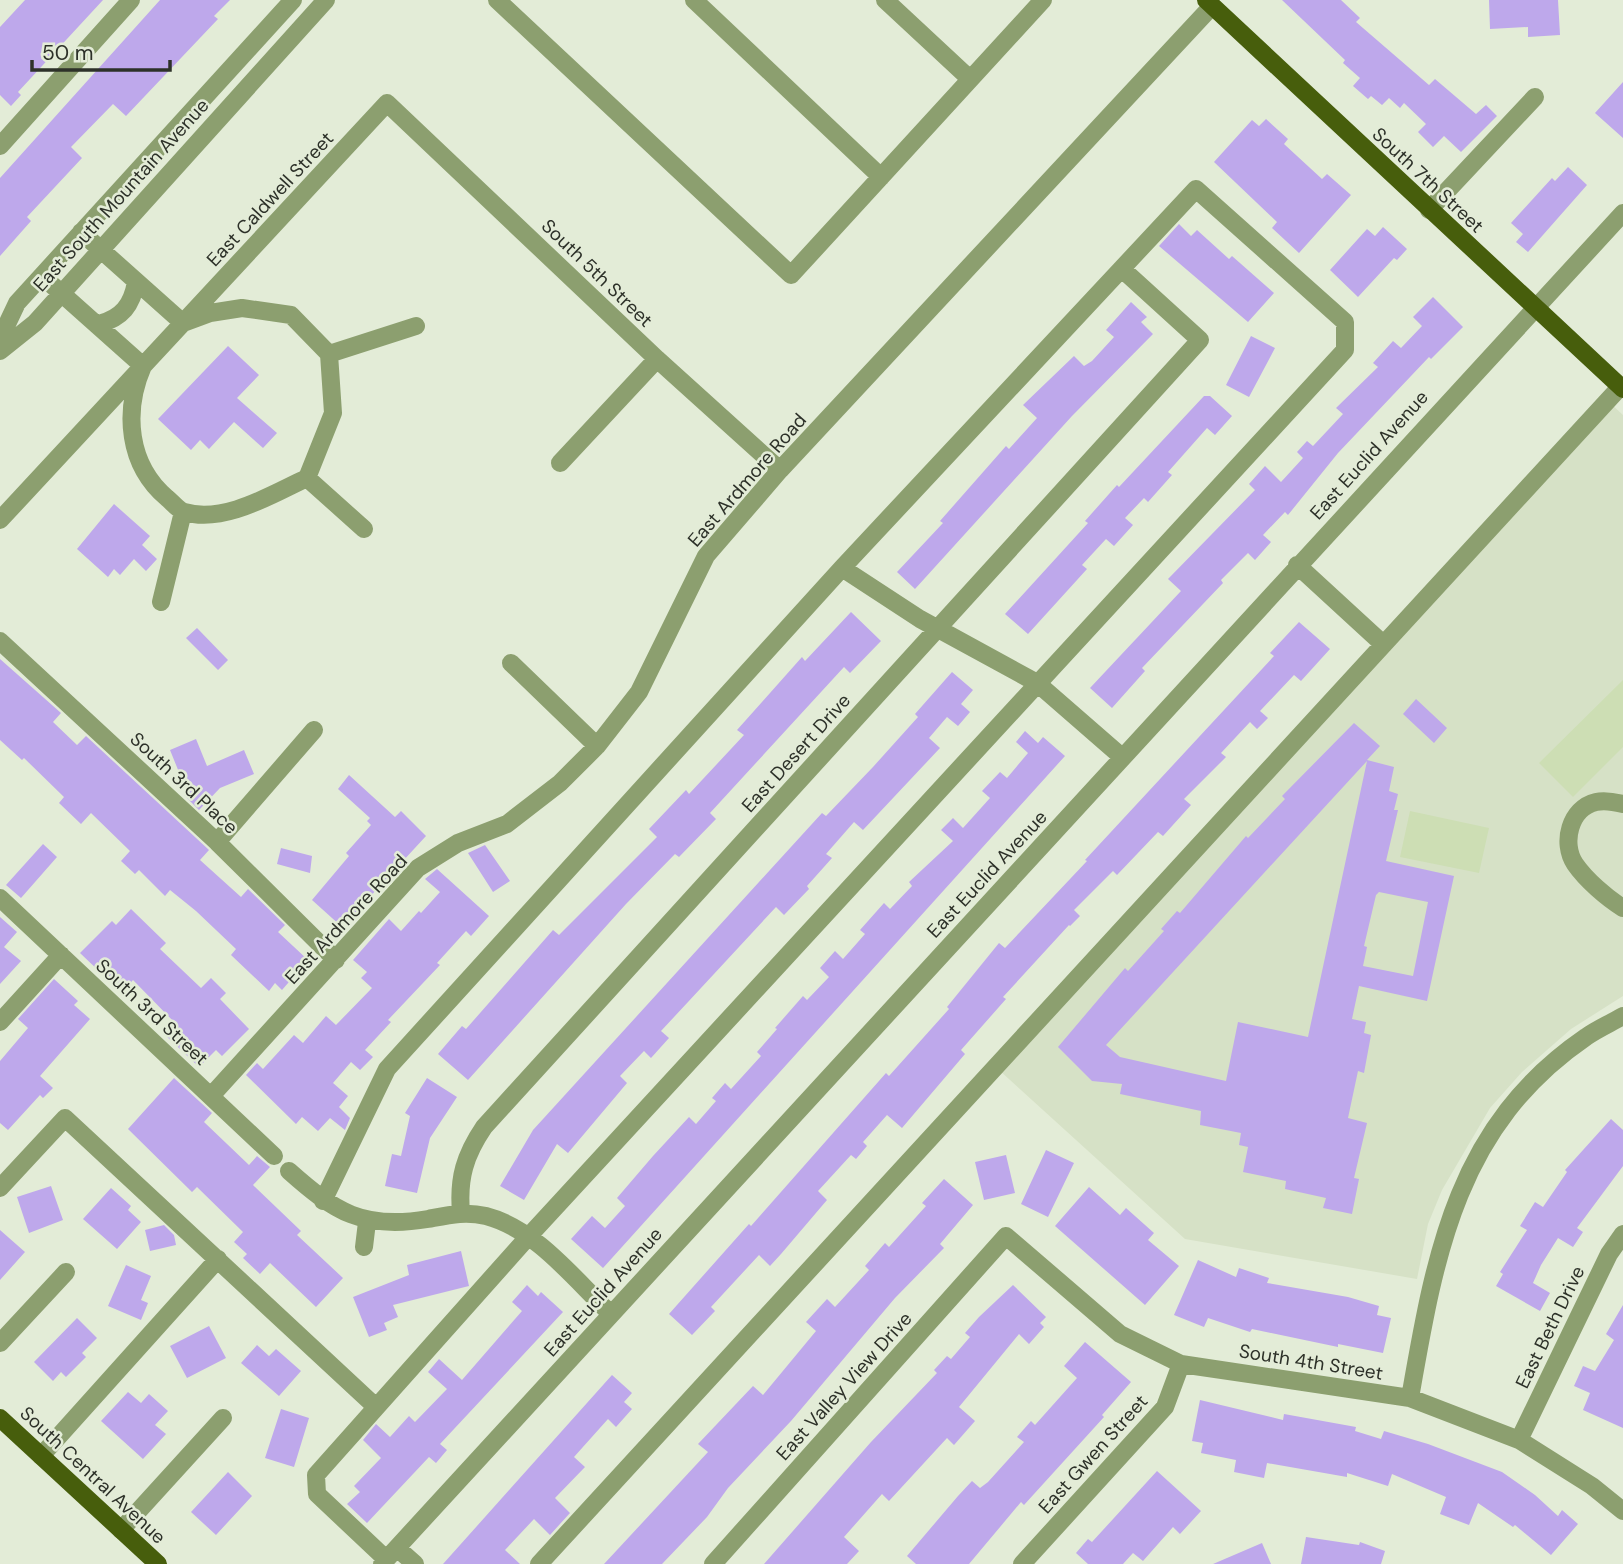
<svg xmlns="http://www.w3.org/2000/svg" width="1623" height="1564" font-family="'DM Sans',sans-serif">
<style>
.built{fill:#d6e1c6}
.green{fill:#cddeb4}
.building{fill:#bea8eb;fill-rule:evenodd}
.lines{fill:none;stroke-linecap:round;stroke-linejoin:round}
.minor{stroke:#8c9f6f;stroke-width:18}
.major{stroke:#475e0c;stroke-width:18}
.labels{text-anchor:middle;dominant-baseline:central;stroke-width:5;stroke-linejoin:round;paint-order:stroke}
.street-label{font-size:19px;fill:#2d3129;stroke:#e3ecd7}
</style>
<rect width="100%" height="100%" fill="#e3ecd7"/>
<!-- built -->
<path class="built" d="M1609 402 1623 415V996L1571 1029 1522 1072 1490 1108 1442 1190 1428 1224 1417 1279 1185 1239 999 1070Z"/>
<!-- green -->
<path class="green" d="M1623 680V747L1573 797 1539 763Z
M1410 811 1489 828 1479 873 1400 857Z"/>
<!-- building -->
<path class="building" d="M25 0H103L18 92 21 95 11 106 0 95V27Z
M160 0H230L214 16 218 19 126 116 113 104 71 147 82 158 27 217 31 221 0 256V178Z
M1282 0H1341L1360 18 1356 22 1429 85 1435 79 1476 114 1486 105 1497 116 1461 152 1444 136 1433 147 1418 132 1426 124 1404 103 1400 108 1389 98 1382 105 1371 96 1368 99 1353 86 1360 78 1343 63 1345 60Z
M1489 0H1558L1560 35 1528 37V27L1490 29Z
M1623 82V138L1595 113Z
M1266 119 1288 139 1284 144 1322 179 1327 174 1351 195 1299 253 1272 228 1277 222 1214 162 1252 120 1259 126Z
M1568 167 1587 185 1528 252 1516 242 1523 234 1511 223 1552 178 1555 181Z
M1179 224 1191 236 1197 230 1229 259 1232 256 1274 293 1248 322 1159 246Z
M1383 227 1407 249 1397 260 1394 258 1358 297 1330 270 1367 229 1375 236Z
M1433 297 1463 327 1431 359 1429 357 1338 453 1288 515 1285 512 1263 535 1271 542 1255 560 1248 553 1221 580 1223 583 1142 668 1145 671 1112 708 1090 688 1181 591 1168 579 1255 490 1249 484 1265 466 1281 482 1303 458 1297 452 1307 441 1313 446 1343 414 1336 408 1378 367 1373 363 1393 341 1401 348 1422 326 1413 317Z
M1131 302 1147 317 1141 322 1153 334 1072 416 915 589 897 572 943 523 940 521 1006 446 1009 449 1037 418 1023 405 1074 356 1084 366 1092 361 1114 337 1106 330Z
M1251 336 1275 348 1249 397 1226 385Z
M228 346 259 375 237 398 277 433 263 448 234 422 209 449 200 440 191 450 158 419Z
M1204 396H1210L1232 416 1215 435 1207 428 1168 472 1172 475 1148 502 1144 498 1125 518 1133 525 1114 546 1106 539 1082 565 1087 569 1028 634 1005 614 1088 523 1085 521 1117 485 1119 487Z
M114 504 150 536 142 545 157 559 146 571 134 559 120 575 114 569 108 577 77 549Z
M851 612 881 641 850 673 844 667 710 813 716 819 679 857 675 854 626 904 468 1080 438 1054 462 1026 466 1029 553 930 559 935 657 837 649 829 686 790 689 794 744 735 737 730 802 657 805 661Z
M1299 622 1330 649 1301 681 1294 675 1260 711 1268 718 1257 729 1250 722 1221 753 1226 757 1184 799 1191 805 1163 836 1158 832 1117 875 1113 871 1074 910 1080 916 1070 926 1069 925 1003 997 1006 999 961 1050 965 1054 902 1128 887 1115 863 1142 867 1146 856 1159 851 1155 818 1191 827 1200 781 1254 770 1266 759 1255 711 1307 715 1311 692 1335 669 1314 749 1224 751 1226 886 1073 889 1076 949 1009 947 1007 999 943 1005 948 1087 861 1085 860 1274 656 1270 653Z
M197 628 228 660 218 670 186 638Z
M0 659 61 713 53 722 77 745 86 736 209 850 200 860 241 897 248 889 285 925 278 932 308 960 282 990 275 983 269 991 231 955 236 949 196 911 170 890 165 896 139 870 135 874 121 861 130 851 91 813 81 824 59 803 64 797 24 758 22 760 0 740Z
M952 672 973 690 961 704 970 712 958 726 947 717 929 738 940 748 863 830 854 822 826 854 832 858 807 886 809 889 784 915 776 907 688 1002 661 1031 669 1038 651 1058 644 1051 620 1076 627 1083 568 1153 557 1144 524 1200 500 1186 533 1130 822 813 826 816 873 767 918 717 915 714Z
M1416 699 1447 728 1434 743 1403 714Z
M1354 723 1380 746 1367 760 1394 767 1389 791 1398 794 1394 810H1398L1386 861 1454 876 1427 1001 1359 986 1352 1019 1366 1022 1364 1033 1371 1035 1364 1073 1358 1071 1348 1118 1367 1123 1354 1178 1359 1179 1352 1214 1323 1208 1326 1198 1285 1189 1286 1181 1243 1172 1248 1147 1239 1145 1241 1133 1200 1125 1201 1111 1120 1094 1122 1084 1092 1081 1058 1047 1125 968 1128 971 1164 931 1161 929 1177 911 1180 913 1246 836 1248 838 1285 799 1282 796ZM1367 761 1308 1037 1238 1022 1226 1081 1120 1057 1106 1045ZM1379 892 1428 902 1413 976 1363 966 1367 947 1364 946 1376 895Z
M1025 731 1038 743 1043 737 1065 756 603 1268 571 1239 592 1216 605 1228 625 1206 617 1198 653 1156 689 1117 696 1124 716 1101 712 1098 725 1083 731 1089 761 1056 757 1052 777 1029 775 1028 803 996 807 1000 829 977 820 968 835 951 843 959 865 934 860 930 884 903 890 909 912 886 909 882 953 841 941 830 953 818 963 828 990 798 982 791 1000 772 1007 778 1028 753 1016 742Z
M196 739 207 766 244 750 254 774 220 788 199 810 184 795 187 792 170 750Z
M349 775 395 817 401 811 426 836 342 927 312 900 349 856 346 853 371 825 367 821 370 818 338 789Z
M43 844 57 857 21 898 6 885Z
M485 845 510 881 493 892 468 853Z
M281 848 312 856 310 873 277 864Z
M437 869 489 916 471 936 466 931 437 963 440 965 388 1020 391 1022 365 1050 373 1057 360 1070 351 1062 333 1083 348 1096 339 1107 350 1118 345 1130 330 1118 318 1131 302 1117 296 1124 246 1075 257 1063 263 1069 294 1035 303 1043 326 1016 336 1025 372 988 361 978 367 972 353 960 389 919 401 931 419 911 421 913 440 892 425 879Z
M131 909 166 943 160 949 201 988 211 978 226 993 220 999 249 1029 222 1056 216 1050 199 1067 165 1035 176 1024 133 980 122 993 80 953 112 921 116 925Z
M0 917 17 932 4 947 21 961 0 984Z
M54 979 78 1001 74 1005 90 1019 40 1076 53 1088 43 1098 40 1095 8 1130 0 1123V1061L28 1028 18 1019Z
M174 1078 212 1113 204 1122 249 1165 257 1156 270 1167 253 1185 301 1231 297 1235 343 1278 316 1307 270 1263 260 1274 243 1258 247 1254 234 1242 243 1232 197 1187 192 1192 128 1129Z
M427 1078 457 1097 430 1138 417 1193 385 1186 392 1154 401 1156 410 1116 405 1113Z
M1611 1119 1623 1130V1166L1577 1228 1583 1232 1573 1247 1558 1238 1541 1265 1533 1283 1550 1293 1540 1311 1496 1286 1503 1274 1500 1272 1527 1230 1520 1226 1535 1202 1543 1207 1567 1172 1565 1170Z
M1046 1150 1074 1163 1048 1217 1021 1204Z
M1006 1155 1015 1193 984 1200 975 1162Z
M944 1179 973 1205 940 1244 944 1248 895 1298 791 1421 728 1488 707 1517 662 1564H604L708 1452 698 1444 753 1386 763 1395 816 1331 806 1322 827 1299 835 1307 869 1270 865 1266 885 1243 889 1247 926 1206 922 1203Z
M51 1186 63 1220 29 1233 17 1197Z
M1089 1187 1120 1215 1126 1208 1154 1233 1148 1240 1179 1266 1145 1305 1055 1226Z
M111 1188 131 1206 128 1210 141 1222 117 1249 83 1219Z
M164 1225 174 1235 176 1245 150 1251 145 1230Z
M0 1230 25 1252 0 1280Z
M461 1251 469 1286 393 1305 398 1317 384 1323 387 1330 369 1337 353 1297 409 1275 407 1265Z
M1198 1260 1236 1277 1239 1268 1269 1278 1267 1283 1348 1297 1379 1306 1377 1315 1391 1318 1383 1353 1338 1344V1347L1252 1329 1250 1332 1208 1318 1204 1327 1174 1315Z
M126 1265 151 1276 141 1300 148 1303 141 1320 108 1306Z
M527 1285 538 1296 541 1292 563 1312 440 1444 447 1450 436 1463 429 1457 367 1523 347 1504 360 1492 354 1486 381 1458 363 1440 376 1424 390 1437 409 1416 415 1422 447 1389 428 1372 439 1359 462 1380 522 1311 512 1302Z
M1013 1285 1046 1317 1040 1323 1044 1327 1029 1344 1019 1334 959 1407 975 1421 954 1445 947 1438 889 1501 882 1494 844 1537 859 1551 847 1564H764L871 1442 937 1373 934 1370 947 1356 951 1359 970 1337 965 1333 979 1317Z
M1623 1305V1428L1583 1410 1590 1393 1574 1386 1583 1366 1595 1371 1614 1340 1606 1334Z
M77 1318 97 1338 82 1353 86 1357 66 1377 61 1372 53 1381 34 1362Z
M209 1326 226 1358 187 1378 170 1346Z
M1085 1342 1131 1382 1102 1415 1104 1417 1024 1505 1021 1502 969 1564H916L907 1556 958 1496 972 1481 980 1488 988 1482 1024 1442 1017 1437 1031 1421 1035 1425 1077 1378 1064 1366Z
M257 1345 269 1356 276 1349 301 1371 279 1396 241 1363Z
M612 1375 632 1393 624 1402 632 1409 616 1427 608 1419 574 1457 585 1467 555 1498 570 1513 550 1535 534 1519 505 1550 520 1564H443Z
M128 1392 141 1403 149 1394 168 1411 155 1425 166 1434 143 1459 101 1421Z
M1200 1400 1283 1420 1284 1414 1356 1427 1355 1431 1381 1439 1384 1431 1428 1444 1502 1472 1535 1495 1558 1516 1562 1510 1578 1524 1551 1555 1515 1525 1513 1527 1478 1503 1469 1525 1440 1514 1446 1497 1392 1474 1388 1486 1347 1473V1477L1267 1463 1264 1478 1234 1472 1236 1460 1201 1453 1203 1443 1192 1441Z
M281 1409 309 1418 294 1467 265 1458Z
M1157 1471 1201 1511 1180 1534 1173 1527 1143 1561 1133 1553 1123 1564H1088L1076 1553 1088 1539 1092 1542Z
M228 1472 252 1496 216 1535 191 1512Z
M1306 1537 1359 1545 1360 1542 1385 1551 1381 1564H1301Z
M1262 1543 1271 1564H1213Z"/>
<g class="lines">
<!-- minor -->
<path class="minor" d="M497 0 791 275 1043 0
M694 0 881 177
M885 0 970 79
M0 146 131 0
M1429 210 1535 97
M42 276 143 366C123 412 128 465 167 498 172 502 178 510 184 512 225 524 272 494 307 478L333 413 329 354 291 315 242 308 210 313 183 323 81 232
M99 324C122 318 132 305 136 282
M0 339 17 303 293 0
M0 351 35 323 326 0
M329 354 416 326
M560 463 657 359
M307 478 364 529
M0 520 387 103 657 359 780 470
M1297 565 1383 644
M842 568 920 619 1037 683 1122 757
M161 602 183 512
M0 641 217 842 336 960
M511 663 597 746
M1623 804C1615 802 1605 800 1596 802 1570 808 1561 843 1575 864 1586 880 1607 898 1623 908
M217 842 314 730
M0 898 274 1156
M0 1022 61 955
M211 1096 418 868 458 843 507 824 560 783 597 746 639 692 706 556 780 470 1212 6
M289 1171C335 1212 363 1230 428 1219 449 1215 465 1211 486 1216 536 1229 575 1280 611 1314
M0 1188 65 1118 376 1407
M323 1201 387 1069 842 568 1196 189 1345 322V350L528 1237 316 1475 317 1494 386 1559
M461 1212C458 1178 465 1155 484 1127L1200 340 1122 269
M364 1247 367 1222
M0 1343 66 1272
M1410 1398C1435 1255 1456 1126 1586 1037 1597 1029 1611 1023 1623 1016
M1519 1440 1609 1254 1623 1234
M41 1456 218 1259
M121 1530 223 1418
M397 1548 415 1564
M382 1564 1623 213
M539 1564 1621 386
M713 1564 1006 1236 1120 1334 1181 1364 1410 1398 1519 1440 1592 1486 1623 1511
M1022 1564 1165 1407 1181 1364"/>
<!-- major -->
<path class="major" d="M1206 0 1623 389
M0 1418 158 1564"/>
</g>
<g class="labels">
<!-- street labels -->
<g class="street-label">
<text transform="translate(1428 180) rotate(43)">South 7th Street</text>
<text transform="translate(121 195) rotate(-48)">East South Mountain Avenue</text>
<text transform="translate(270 199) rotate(-47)">East Caldwell Street</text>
<text transform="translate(597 273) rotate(44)">South 5th Street</text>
<text transform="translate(1369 455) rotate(-48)">East Euclid Avenue</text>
<text transform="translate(747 480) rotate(-49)">East Ardmore Road</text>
<text transform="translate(796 753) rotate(-48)">East Desert Drive</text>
<text transform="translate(184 783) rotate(43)">South 3rd Place</text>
<text transform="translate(987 874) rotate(-47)">East Euclid Avenue</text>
<text transform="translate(346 919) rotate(-47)">East Ardmore Road</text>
<text transform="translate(152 1012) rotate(43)">South 3rd Street</text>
<text transform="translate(603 1292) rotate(-48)">East Euclid Avenue</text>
<text transform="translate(1550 1327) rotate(-64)">East Beth Drive</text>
<text transform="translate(1311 1362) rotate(9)">South 4th Street</text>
<text transform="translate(844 1386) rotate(-48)">East Valley View Drive</text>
<text transform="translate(1093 1454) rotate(-48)">East Gwen Street</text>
<text transform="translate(93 1475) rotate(43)">South Central Avenue</text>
</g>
</g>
<!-- scale -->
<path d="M32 60v10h138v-10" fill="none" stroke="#2d3129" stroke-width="3.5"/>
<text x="42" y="60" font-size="21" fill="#2d3129" stroke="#e3ecd7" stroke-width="5" paint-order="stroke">50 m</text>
</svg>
